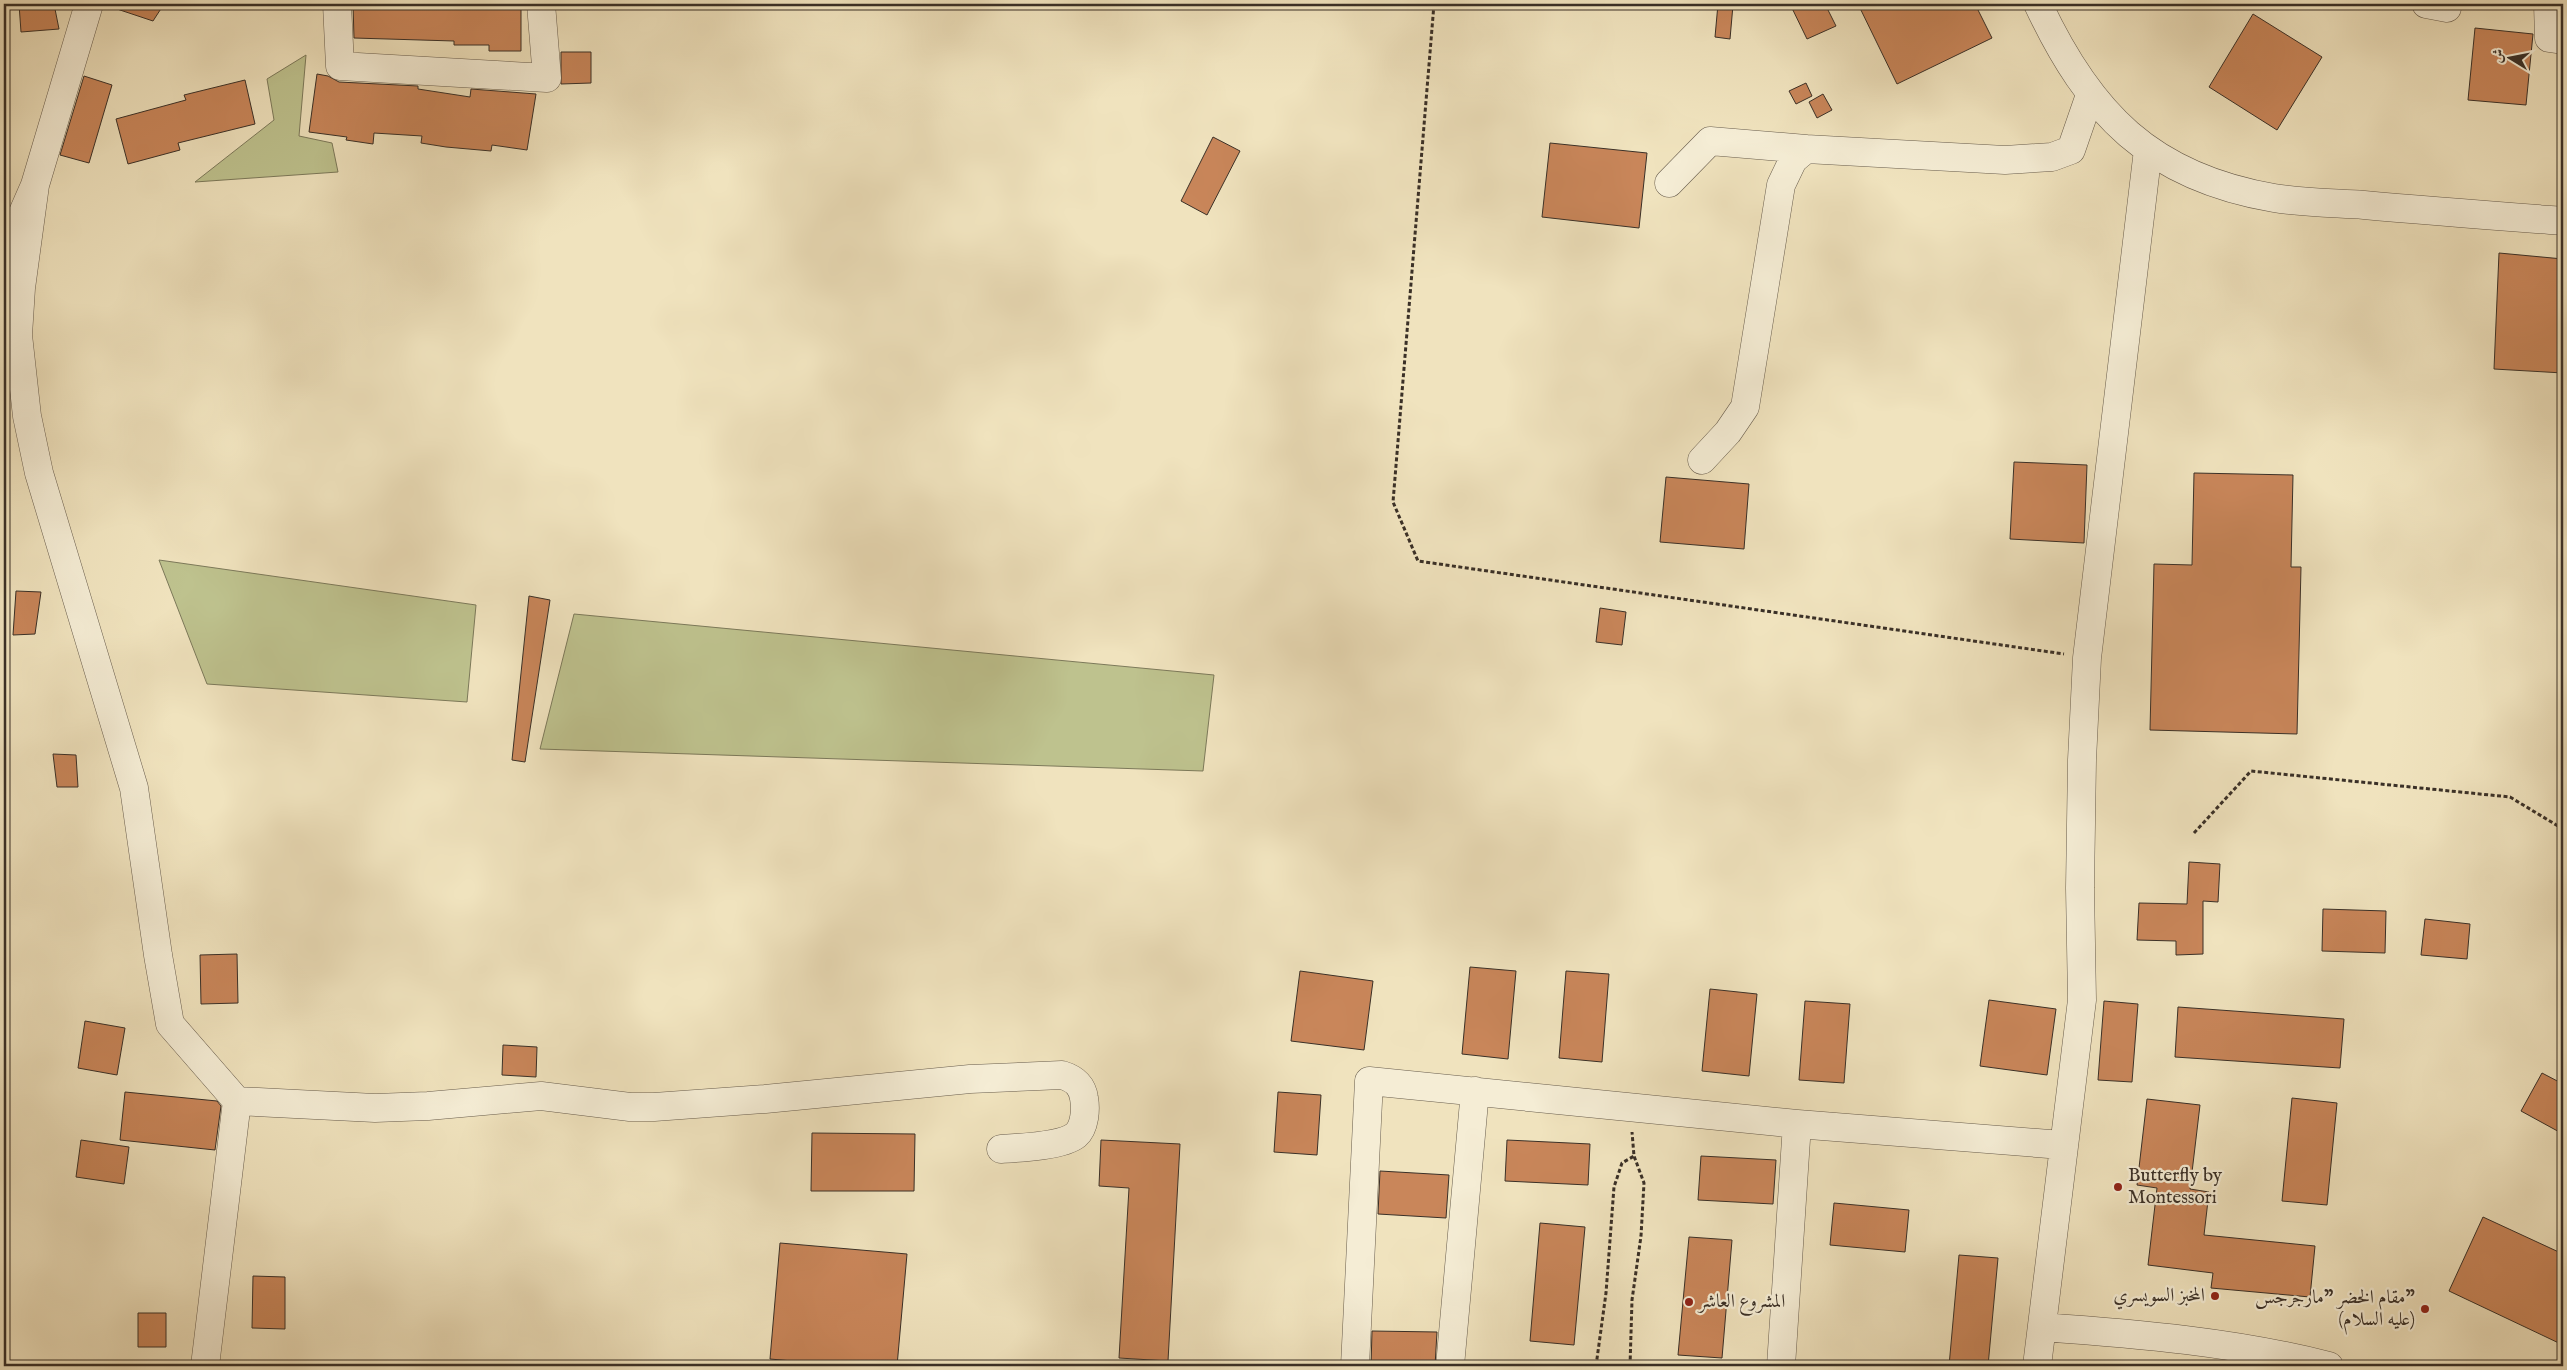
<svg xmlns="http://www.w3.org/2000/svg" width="2567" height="1370" font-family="'IM FELL English',Amiri,serif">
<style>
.green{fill:#bec28e;stroke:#7c795a}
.building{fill:#c9865a;stroke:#3a3027}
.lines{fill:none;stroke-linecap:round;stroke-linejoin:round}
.minor-casing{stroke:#685d4d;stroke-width:29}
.path{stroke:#3a3027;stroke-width:3;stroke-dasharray:4 2.5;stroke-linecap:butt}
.minor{stroke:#f5edd5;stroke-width:28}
.poi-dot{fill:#8f2418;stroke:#f5edd5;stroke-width:2}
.labels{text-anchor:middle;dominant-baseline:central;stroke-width:4.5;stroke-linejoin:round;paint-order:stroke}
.poi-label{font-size:19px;fill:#3a3027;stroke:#f5edd5;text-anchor:start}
</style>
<rect width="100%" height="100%" fill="#f0e3be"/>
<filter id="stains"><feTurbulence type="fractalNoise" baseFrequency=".004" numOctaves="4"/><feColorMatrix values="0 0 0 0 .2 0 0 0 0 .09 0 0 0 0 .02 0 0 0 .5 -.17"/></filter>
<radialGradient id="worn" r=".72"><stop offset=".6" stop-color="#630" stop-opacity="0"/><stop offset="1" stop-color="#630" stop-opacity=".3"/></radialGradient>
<!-- green -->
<path class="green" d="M306 55 299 136 332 143 338 172 195 182 274 120 267 79Z
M159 560 476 605 467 702 207 684Z
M574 614 1214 675 1203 771 540 749Z"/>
<!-- building -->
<path class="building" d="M19 4H54L59 29 21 32Z
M112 4H164L153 21 111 7Z
M353 4H521V51H489V45H454V41L354 38Z
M1718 4 1733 5 1730 39 1715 37Z
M1790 4H1825L1836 26 1807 39Z
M1858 4H1975L1992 38 1897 84Z
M2253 14 2322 57 2277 130 2209 87Z
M2475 28 2533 34 2526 105 2468 100Z
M561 52H591V83L561 84Z
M317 74 328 76 339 82 418 86V89L470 97 471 89 536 94 527 150 492 145 491 151 446 147 421 143 422 136 374 133 373 144 346 140 347 137 309 132Z
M84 76 112 85 89 163 60 155Z
M245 80 255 124 178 143 180 150 128 164 116 119 186 100 184 95Z
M1806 83 1812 96 1796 104 1789 91Z
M1823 94 1832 110 1817 118 1809 102Z
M1213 137 1240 151 1207 215 1181 201Z
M1550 143 1647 153 1639 228 1542 217Z
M2499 253 2563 259V373L2494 369Z
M2014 462 2087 465 2084 543 2010 539Z
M2194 473 2293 475 2291 567H2301L2297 734 2150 730 2154 564 2192 565Z
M1666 477 1749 484 1744 549 1660 542Z
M16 591 41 592 35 634 13 635Z
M529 596 550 600 525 762 512 760Z
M1600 608 1626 612 1622 645 1596 642Z
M53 754 76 755 78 787H57Z
M2189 862 2220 864 2218 902 2203 901V954L2176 955V941L2137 940 2139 903 2187 904Z
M2323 909 2386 911 2385 953 2322 951Z
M2425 919 2470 924 2467 959 2421 955Z
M237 954 238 1003 201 1004 200 955Z
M1470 967 1516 971 1508 1059 1462 1054Z
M1300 971 1373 981 1364 1050 1291 1041Z
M1566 971 1609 974 1602 1062 1559 1058Z
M1710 989 1757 994 1749 1076 1702 1071Z
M1989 1000 2056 1009 2047 1075 1980 1066Z
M1805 1001 1850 1004 1844 1083 1799 1080Z
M2104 1001 2138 1004 2132 1082 2098 1080Z
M2178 1007 2344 1019 2340 1068 2175 1057Z
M85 1021 125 1028 117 1075 78 1068Z
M503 1045 537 1047 536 1077 502 1075Z
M2542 1073 2563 1084V1134L2521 1111Z
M125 1092 217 1101 221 1106 215 1150 120 1140Z
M1278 1092 1321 1095 1317 1155 1274 1152Z
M2292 1098 2337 1103 2327 1205 2282 1201Z
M2147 1099 2200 1105 2190 1189 2209 1192 2204 1235 2315 1246 2310 1297 2211 1288 2213 1273 2148 1265 2157 1188 2137 1185Z
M812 1133 915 1134 914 1191H811Z
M81 1140 129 1147 124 1184 76 1177Z
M1101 1140 1180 1144 1168 1361 1119 1358 1129 1188 1099 1186Z
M1507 1140 1590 1144 1588 1185 1505 1181Z
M1701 1156 1776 1160 1773 1204 1698 1200Z
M1380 1171 1449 1175 1446 1218 1378 1214Z
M1834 1203 1909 1210 1905 1252 1830 1245Z
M2483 1217 2563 1254V1345L2449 1291Z
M1540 1223 1585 1227 1574 1345 1530 1341Z
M1689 1237 1732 1240 1722 1358 1678 1355Z
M780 1243 907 1254 897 1366H849L770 1359Z
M1959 1255 1998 1258 1988 1366H1949Z
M253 1276 285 1277V1329L252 1328Z
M138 1313H166V1347H138Z
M1372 1331 1437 1332 1435 1366H1371Z"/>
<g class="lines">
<!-- minor casing -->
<g class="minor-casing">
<path id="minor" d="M337 4 340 66 547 78 541 4
M2038 4C2089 113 2150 177 2274 198 2303 203 2334 203 2364 205 2430 211 2497 216 2563 221
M2426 4 2447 8
M2548 4 2549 38 2563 40
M1669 183 1710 141 1806 149
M35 185 21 288 18 335 27 416 39 473 134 788 158 955 170 1024 237 1101 205 1366
M4 256 35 185 89 4
M1702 460 1728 432 1745 407 1781 185 1793 160 1806 149 2005 160 2052 157 2071 150 2090 95
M237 1101 375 1108 428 1106 541 1096 630 1107H654L765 1099 970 1079 1062 1075C1075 1079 1082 1085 1084 1098 1086 1109 1085 1127 1076 1135 1063 1146 1018 1148 1001 1149
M2042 1327C2139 1334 2235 1342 2329 1366
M1355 1366 1369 1081 1797 1124 2062 1145
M1450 1366 1475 1091
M1781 1366 1797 1124
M2037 1366 2082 1000 2080 888 2082 760 2087 658 2148 150"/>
</g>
<!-- path -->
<path class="path" d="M1434 4 1393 502 1418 561 2064 654
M2194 833 2251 771 2510 797 2563 829
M1596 1366 1606 1293 1614 1187 1622 1163 1634 1156
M1630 1366 1632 1300 1641 1236 1644 1183 1634 1156 1632 1132"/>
<!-- minor -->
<use href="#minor" class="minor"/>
</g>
<!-- markers -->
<g class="poi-dot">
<circle cx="2118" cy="1187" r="5"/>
<circle cx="2215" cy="1296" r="5"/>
<circle cx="1689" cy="1302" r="5"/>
<circle cx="2425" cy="1309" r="5"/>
</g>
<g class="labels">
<!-- poi labels -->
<g class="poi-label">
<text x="2128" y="1176">Butterfly by<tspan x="2128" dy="22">Montessori</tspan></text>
<text x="2205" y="1296" text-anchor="end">المخبز السويسري</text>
<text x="2415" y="1298" text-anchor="end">مقام الخضر "مارجرجس"<tspan x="2415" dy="22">(عليه السلام)</tspan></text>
<text x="1699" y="1302">المشروع العاشر</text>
</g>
</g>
<!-- margin -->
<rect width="2567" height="1370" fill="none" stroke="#f0e3be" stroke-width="20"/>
<rect x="5" y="5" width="2557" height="1360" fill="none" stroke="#3a3027" stroke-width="2.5"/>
<rect x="10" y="10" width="2547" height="1350" fill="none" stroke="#3a3027"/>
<!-- north arrow -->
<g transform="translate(2510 58) rotate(280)" stroke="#f5edd5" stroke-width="4" paint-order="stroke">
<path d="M0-4L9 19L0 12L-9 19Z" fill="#3a3027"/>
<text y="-8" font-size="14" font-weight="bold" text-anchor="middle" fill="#3a3027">ش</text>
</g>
<rect width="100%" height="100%" filter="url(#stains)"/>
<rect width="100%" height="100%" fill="url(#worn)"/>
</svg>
